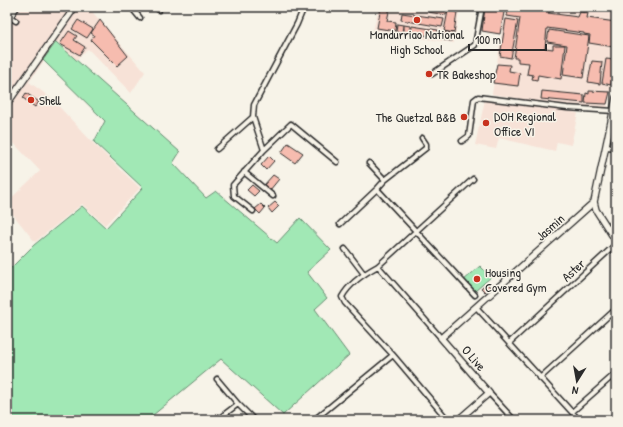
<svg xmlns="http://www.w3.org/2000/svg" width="623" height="427" font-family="'Patrick Hand',sans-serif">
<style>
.built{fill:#f7e2d7}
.green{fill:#a1e8b5;stroke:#668a70}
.building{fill:#f6bcaf;stroke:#2b2b2b}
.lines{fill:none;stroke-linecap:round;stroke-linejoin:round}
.minor-casing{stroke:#2b2b2b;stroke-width:7}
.tertiary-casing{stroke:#2b2b2b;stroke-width:8}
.secondary-casing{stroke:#2b2b2b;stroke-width:9}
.minor{stroke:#f7f3e8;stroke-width:4}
.tertiary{stroke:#f7f3e8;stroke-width:5.5}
.secondary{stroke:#f7f3e8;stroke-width:6}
.poi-dot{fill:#c8321e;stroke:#f7f3e8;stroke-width:1.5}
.labels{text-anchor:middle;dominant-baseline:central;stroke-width:3;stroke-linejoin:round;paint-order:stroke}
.poi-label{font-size:13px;fill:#2b2b2b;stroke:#f7f3e8;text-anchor:start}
.street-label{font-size:13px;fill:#2b2b2b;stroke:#f7f3e8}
</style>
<rect width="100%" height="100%" fill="#f7f3e8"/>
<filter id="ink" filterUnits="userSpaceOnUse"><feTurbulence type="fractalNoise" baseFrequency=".025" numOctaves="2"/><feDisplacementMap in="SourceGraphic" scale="8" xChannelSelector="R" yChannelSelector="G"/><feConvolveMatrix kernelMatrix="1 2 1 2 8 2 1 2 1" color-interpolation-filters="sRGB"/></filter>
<g filter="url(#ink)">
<!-- built -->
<path class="built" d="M7 7H88L145 72 131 93 88 49 76 60 57 42 29 82 51 98 93 143 140 188 105 225 82 204 35 242 7 207V202L40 171 7 136Z
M379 7H460L454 43 373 31Z
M506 7H616V63L607 109 556 105 492 94Z
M486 95 578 113 571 145 557 142 555 151 499 138 496 149 475 145Z"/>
<!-- green -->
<path class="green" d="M56 42 180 152 173 163 206 198 216 191 277 243 300 218 331 250 307 272 327 298 315 309 349 355 283 415 221 359 147 420H7V272L34 245 82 206 106 228 143 188 94 142 105 121 43 60Z
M480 266 491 277 474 292 463 281Z"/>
<!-- building -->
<path class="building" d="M381 7H390L387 21 396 22 395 31 377 28Z
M428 7 447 10 446 15 428 12Z
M485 7H505L500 34 482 31Z
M508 7H547L551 8V11L548 13 578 17 580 12 588 13 587 18 616 22 614 47 589 43 590 35 584 34V33L547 28 545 48 553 49V45H565L561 79 538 75 537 80 532 79 533 75 527 74 529 63 518 62V58H514L520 18 507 16Z
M448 11 457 12 454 33 444 31Z
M402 13 444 19 442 27 401 20Z
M506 19 518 21 511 58 500 56Z
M78 20 93 29 87 38 72 29Z
M100 20 128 56 117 66 91 40 94 35 91 33Z
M397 24 403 25 402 33 396 32Z
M404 25 410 26V33H404Z
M412 26 438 30 437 37 411 33Z
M549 30 589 36 583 78 563 75 567 45 547 42Z
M69 31 77 36 74 40 85 47 80 55 60 44Z
M444 32 453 33 452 41 443 40Z
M606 59 615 60 611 85 602 83Z
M592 61 602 62 600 84 588 82Z
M497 64 510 65 509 71 520 73 518 86 493 83Z
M542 91 584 95V103L541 99Z
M589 91 610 92 607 104 585 103 586 93 589 94Z
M26 93 39 102 35 107 23 98Z
M288 143 303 153 295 163 281 153Z
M269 156 274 161 266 170 261 165Z
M273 175 279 179 270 190 264 185Z
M252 185 259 191 254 196 247 190Z
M275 202 279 206 272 213 268 208Z
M261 204 265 208 260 214 255 209Z
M487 283 490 287 485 292 481 288Z"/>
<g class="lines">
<!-- minor casing -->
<g class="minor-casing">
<path id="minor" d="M131 7 140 18
M159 10 160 7
M7 15 16 21
M432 74 475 45 482 7
M422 138 426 144V148L385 180 377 189 475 295
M462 141 469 136 474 100 478 97 567 108 614 111
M607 147 616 148
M217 149 253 117
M264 150 291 124 337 162
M369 163 385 180
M244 172 273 196
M253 211 234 196 233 185 264 150 253 117 254 105 297 24 304 7
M340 224 377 189
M345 249 364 274
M378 266 441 338
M477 308 579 420
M509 343 616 244
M540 378 616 309
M217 379 238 404
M489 393 514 420
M572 412 616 373
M217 420 238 404 254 420
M314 420 393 355
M448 420 393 355 345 303 342 297C349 284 365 273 378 266L473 179"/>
</g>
<!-- tertiary casing -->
<g class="tertiary-casing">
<path id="tertiary" d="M7 104 75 7
M594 202 596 210 616 241
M458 420 489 393 441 338 594 202 616 98"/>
</g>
<!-- secondary casing -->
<g class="secondary-casing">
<path id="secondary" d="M7 20 16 7"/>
</g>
<!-- minor -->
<use href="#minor" class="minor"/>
<!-- tertiary -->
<use href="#tertiary" class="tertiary"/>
<!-- secondary -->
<use href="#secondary" class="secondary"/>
</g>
</g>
<!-- markers -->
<g class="poi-dot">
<circle cx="417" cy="20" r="4"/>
<circle cx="429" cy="74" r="4"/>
<circle cx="31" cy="100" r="4"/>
<circle cx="464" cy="117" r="4"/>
<circle cx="486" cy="123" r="4"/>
<circle cx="477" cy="279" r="4"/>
</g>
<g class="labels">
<!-- poi labels -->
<g class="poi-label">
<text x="417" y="34" text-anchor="middle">Mandurriao National<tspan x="417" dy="15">High School</tspan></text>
<text x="437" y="74">TR Bakeshop</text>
<text x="39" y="100">Shell</text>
<text x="494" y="116">DOH Regional<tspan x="494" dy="15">Office VI</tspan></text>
<text x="456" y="117" text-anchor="end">The Quetzal B&amp;B</text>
<text x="485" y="272">Housing<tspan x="485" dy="15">Covered Gym</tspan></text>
</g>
<!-- street labels -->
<g class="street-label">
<text transform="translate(550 227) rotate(-42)">Jasmin</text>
<text transform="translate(573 270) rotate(-43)">Aster</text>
<text transform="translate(474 358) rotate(49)">O Live</text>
</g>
</g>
<!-- margin -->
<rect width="623" height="427" fill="none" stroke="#f7f3e8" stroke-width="24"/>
<rect x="12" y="12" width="599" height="403" fill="none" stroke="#2b2b2b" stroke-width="1.5" filter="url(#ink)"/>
<!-- north arrow -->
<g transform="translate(577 381) rotate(191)" stroke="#f7f3e8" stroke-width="3" paint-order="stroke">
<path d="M0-3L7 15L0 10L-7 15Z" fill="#2b2b2b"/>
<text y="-6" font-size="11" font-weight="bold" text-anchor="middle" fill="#2b2b2b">N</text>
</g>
<!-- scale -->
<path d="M469 44v6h77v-6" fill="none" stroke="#2b2b2b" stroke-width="2"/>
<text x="475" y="44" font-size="12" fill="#2b2b2b" stroke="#f7f3e8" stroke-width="3" paint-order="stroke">100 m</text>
</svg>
